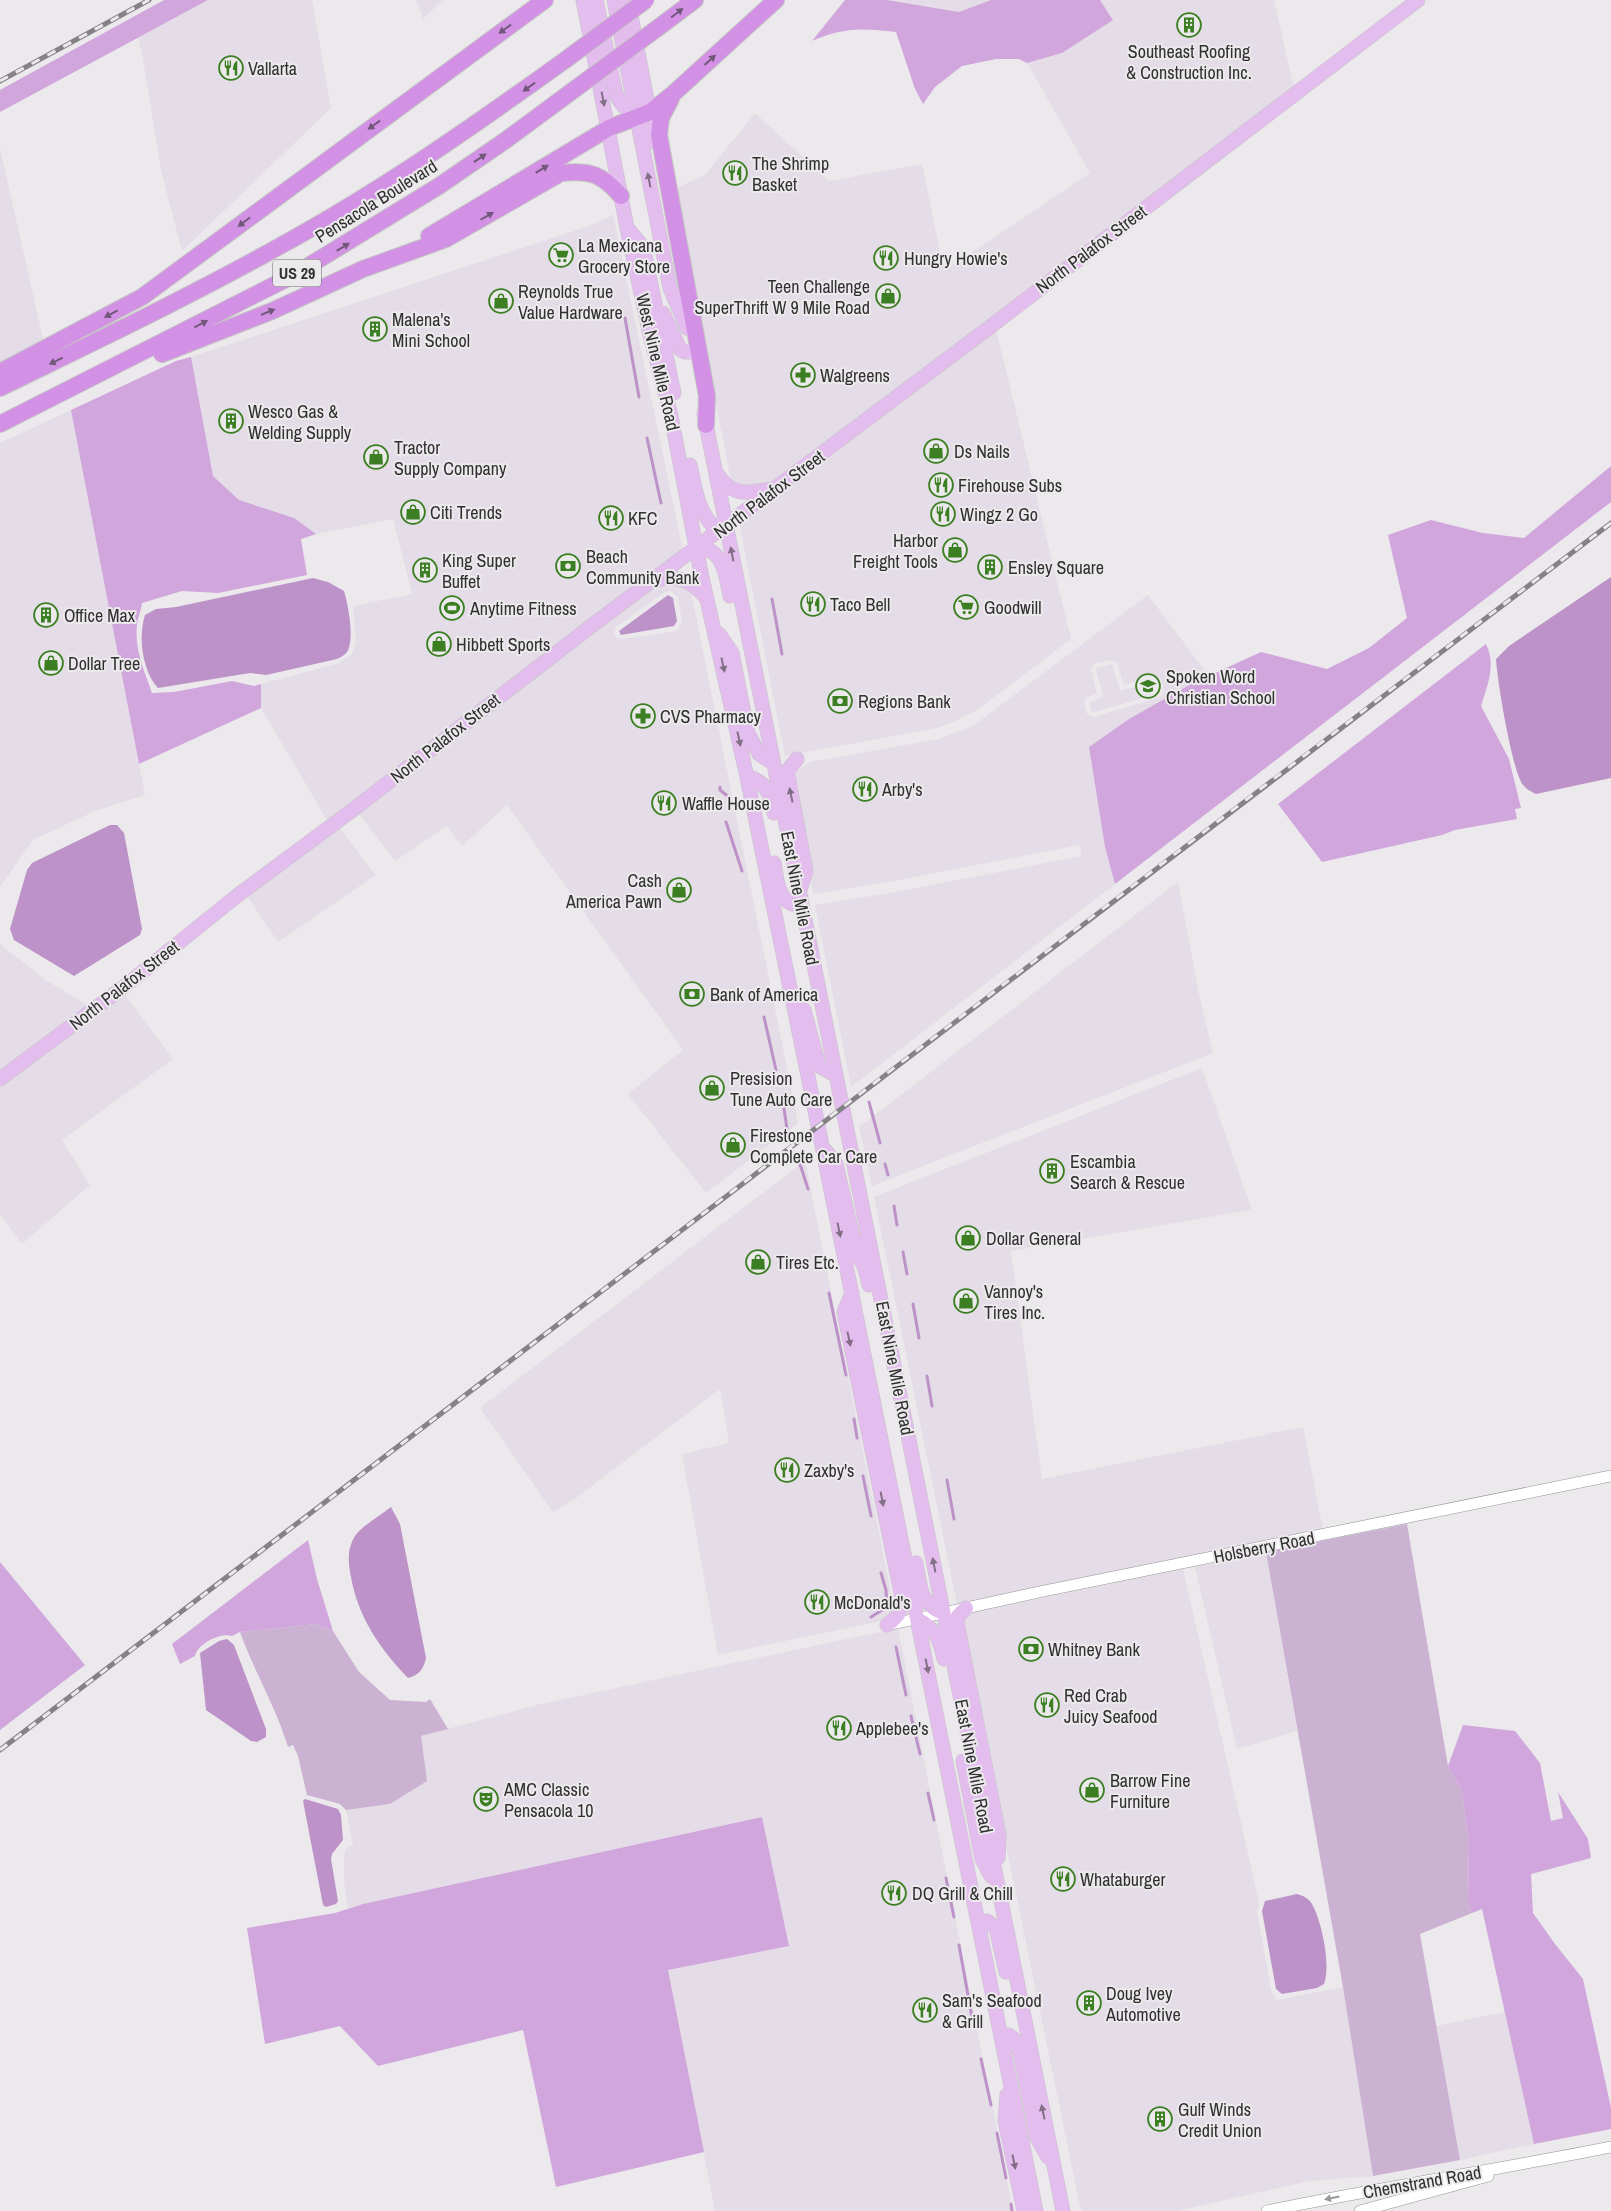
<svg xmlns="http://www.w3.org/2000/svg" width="1611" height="2211" font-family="'Archivo Narrow',sans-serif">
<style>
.built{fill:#e4dce6;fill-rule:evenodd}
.green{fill:#cbb1d2}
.forest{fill:#d0a6dd}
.water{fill:#bc92c8}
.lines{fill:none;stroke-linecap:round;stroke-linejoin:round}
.stream{stroke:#bc92c8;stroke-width:3}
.minor-casing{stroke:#949295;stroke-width:12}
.major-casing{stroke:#c5c5c5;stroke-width:15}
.highway-casing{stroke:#c5c5c5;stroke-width:18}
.minor{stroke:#fff;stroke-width:11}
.major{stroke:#e4bdef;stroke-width:14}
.highway{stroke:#d291e4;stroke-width:16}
.rail-casing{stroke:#848284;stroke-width:5}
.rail{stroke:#ece9ec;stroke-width:3;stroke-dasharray:9;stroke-linecap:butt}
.highway-bridge-casing{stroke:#c5c5c5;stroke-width:18;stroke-linecap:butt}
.highway-bridge{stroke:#d291e4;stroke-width:16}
.oneway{fill:#715779}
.oneway2{fill:#826f86}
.oneway3{fill:#989898}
.labels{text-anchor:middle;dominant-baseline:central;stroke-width:4;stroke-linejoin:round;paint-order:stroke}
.shield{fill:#ece9ec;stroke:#696869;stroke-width:1}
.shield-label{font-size:16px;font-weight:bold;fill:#313031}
.poi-label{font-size:18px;fill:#313031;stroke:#ece9ec;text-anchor:start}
.street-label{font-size:18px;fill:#313031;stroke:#ece9ec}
</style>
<rect width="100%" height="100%" fill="#ece9ec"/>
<!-- built -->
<path class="built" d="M208 0H312L331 108 182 251 161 170 143 59 138 38Z
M416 0H443L423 19Z
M887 0H991L959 12Z
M1100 0H1274L1294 88 762 492 732 486 674 189 705 175 755 113 829 181 922 164 944 271 1090 173 1027 63 1062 53 1113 19Z
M0 148 44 343 0 368Z
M613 215 683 551 650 575 646 576V578L327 820 261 708V684L339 663 352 654 356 642 353 606 412 594 393 519 316 534 294 518 239 500 213 476 191 357 589 226Z
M996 329 1071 639 977 710 952 723 937 728 785 756 739 523 766 503H770V500Z
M71 410 145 795 95 811 33 840 0 887V443Z
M678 583 691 591 798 1123 706 1193 628 1094 683 1050 507 805 462 846 447 826 395 861 358 813 655 585ZM671 591 678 597 682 620 679 628 675 631 622 639 616 637 614 633 616 627 665 592Z
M1148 595 1209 676 1129 719 1089 747 1105 847 1115 884 851 1087 815 905 890 893 1081 856 1080 845 888 882 813 894 791 780 795 772 810 762 939 739 973 726ZM1111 660 1117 663 1124 685 1155 676 1161 680 1164 692 1160 697 1094 717 1087 714 1084 703 1087 697 1097 694 1091 669 1095 663Z
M1112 664 1120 691 1156 681 1159 693 1092 713 1089 702 1103 697 1096 668Z
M339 827 376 875 278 942 247 896Z
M1178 882 1199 994 1213 1053 872 1186 859 1127Z
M0 944 44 979 89 1006 0 1072Z
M124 994 173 1059 62 1140 90 1185 22 1244 0 1214V1086Z
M1202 1068 1253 1213 1250 1210 1011 1251 1042 1479 1303 1427 1323 1530 957 1604 874 1197Z
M805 1161 896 1618 718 1655 682 1454 729 1443 720 1389 576 1498 553 1512 480 1408Z
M1266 1552 1297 1731 1237 1749 1195 1567Z
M1183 1569 1253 1875 1259 1905 1257 1912 1271 1990 1277 2000 1343 1987 1373 2176 1310 2181 1177 2211H1083L1080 2207 959 1615Z
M898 1628 1013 2211H715L668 1970 789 1946 762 1817 363 1904 348 1908 344 1881V1863L345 1850 353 1844 346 1810 390 1804 421 1736 541 1704Z
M1505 2012 1534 2144 1460 2160 1436 2026Z"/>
<!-- green -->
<path class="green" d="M1407 1524 1448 1766 1462 1791 1469 1843 1468 1903 1472 1913 1420 1934 1460 2160 1373 2176 1343 1987 1266 1552Z
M316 1624 333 1631 359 1672 390 1700 426 1702 430 1699 448 1729 421 1736 427 1781 390 1804 346 1810 340 1804 307 1795 298 1756 293 1745 288 1747C276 1707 254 1671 240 1632Z"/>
<!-- forest -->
<path class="forest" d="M164 0H208L0 112V90Z
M845 0H887L959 12 991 0H1100L1113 20 1062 53 1027 63 1019 59H996L962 66 935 87 923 104 915 89 896 32C862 28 844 27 812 41Z
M191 357 213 476 239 500 294 518 316 534 301 539 307 575 218 593 182 591 142 603C141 611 138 617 137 625 134 650 145 672 152 693L174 692 232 681 254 686 261 684V708L139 764 71 410 176 361Z
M1611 466V502L1115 884 1105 847 1089 747 1129 719 1191 684 1261 652 1327 669 1369 648 1407 618 1388 535 1431 520 1483 533 1524 538Z
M1486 644C1496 665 1488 684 1481 706L1509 759 1521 808 1515 809 1517 819 1455 830 1442 835 1322 862 1278 804Z
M308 1540 317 1579 333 1631 316 1624 240 1632 232 1636C221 1632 197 1644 195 1656L180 1664 172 1644Z
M0 1562 85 1665 0 1730Z
M1463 1725 1515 1731 1540 1763 1551 1821 1563 1818 1558 1792 1588 1839 1591 1858 1531 1874 1533 1913 1555 1944 1583 1979 1611 2108V2129L1534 2144 1482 1909 1472 1913 1468 1903 1469 1843 1462 1791 1448 1766Z
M762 1817 789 1946 668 1970 704 2152 556 2187 523 2030 378 2066 340 2026 265 2044 247 1928 335 1913 363 1904Z"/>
<!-- water -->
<path class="water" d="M1611 577V778L1536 794C1532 792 1526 789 1523 785 1512 771 1497 679 1496 659L1509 646Z
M313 578 328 582 344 591C348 604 355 640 347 652 345 655 341 657 337 659L266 675 250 673 158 688C142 671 138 636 145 615L156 609 176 607Z
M668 595 673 598 677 621 674 626 621 635 619 631Z
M110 825H117L124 833 142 929 140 935 74 976 14 940 10 929 27 870 32 863Z
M391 1507 400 1524 426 1658C423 1670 419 1675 408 1678 380 1649 358 1617 351 1577 348 1562 347 1549 355 1536 363 1525 380 1516 391 1507Z
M227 1639 234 1645 266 1729V1737L257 1742 251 1741 206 1710 200 1653 219 1641Z
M305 1799 338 1809 341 1815 343 1840 332 1854 331 1859 338 1901 336 1904 326 1907 323 1905 303 1801Z
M1297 1894C1304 1896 1310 1899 1313 1906 1322 1923 1331 1966 1324 1984L1317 1988 1282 1994 1276 1989 1262 1911 1265 1901Z"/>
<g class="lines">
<!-- stream -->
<path class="stream" d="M625 318 639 397
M647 438 661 503
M772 599 782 654
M720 787V790L730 798
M726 822 742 871
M764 1017 776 1070
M783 1102 788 1136
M869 1102 880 1143
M794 1155 801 1167 808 1189
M885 1164 888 1175
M894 1206 897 1225
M903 1252 907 1274
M829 1293 846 1375
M913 1304 919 1338
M927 1376 932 1406
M854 1419 857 1438
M863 1476 871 1516
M947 1480 954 1519
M871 1617 887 1607 886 1590 881 1573
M896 1647 906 1695
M911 1716 920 1754
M928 1793 934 1820
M946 1878 954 1917
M959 1945 973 2023
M981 2059 991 2105
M997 2133 1006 2178
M1011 2204 1012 2211"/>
<!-- minor casing -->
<g class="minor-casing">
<path id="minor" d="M888 1625 1039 1592 1611 1476
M1267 2211C1382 2187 1497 2170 1611 2147
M1360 2211 1488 2176"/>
</g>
<!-- major casing -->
<g class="major-casing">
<path id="major" d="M583 0 627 228 649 331 671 416 701 573 747 777 809 1081 1036 2211
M596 0 616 94C622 108 628 112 644 112
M614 0 670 288 687 328
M628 0 655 142
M629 230 643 247 674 393
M663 313 680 349 685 352H692
M704 414 1063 2211
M690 465C695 487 697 508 712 525L726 526
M717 474C732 496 746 494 770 489
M697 548C723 547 726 575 730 596
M656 580C680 575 691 580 707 599
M719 634 732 653 748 733 759 754 773 763
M797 759 787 771 806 871 800 890
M747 777C766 780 771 796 774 813
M774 863C777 878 777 897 792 904
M804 1010 819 1066 835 1075
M0 1079 125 986 238 895 350 812 594 624 990 327 1418 0
M825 1150 836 1164 853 1237 860 1247 870 1245
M844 1250C863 1253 865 1268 869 1285
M852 1293 844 1312 901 1593C902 1610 901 1615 887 1625
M916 1563C920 1585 920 1605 943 1613
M966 1608 958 1616 957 1623 999 1835 998 1858
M917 1619C935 1628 940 1640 944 1659
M963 1761 982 1859 991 1876
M987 1921 996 1928 1006 1972
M1009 2035 1014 2039 1020 2052 1037 2138 1048 2157
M1007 2095 1005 2121 1024 2211"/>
</g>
<!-- highway casing -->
<g class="highway-casing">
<path id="highway" d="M659 27 695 0
M671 99 661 118 659 135 707 396 706 425
M429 236 609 128 650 112 674 93 776 0
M162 354 272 311 363 269 446 239 561 173C590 170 602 174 621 196
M0 372 142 297 545 0
M0 388C94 342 189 297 280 246 381 191 475 125 568 58
M0 424 292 276 439 186 506 140 575 89"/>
</g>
<!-- minor -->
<use href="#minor" class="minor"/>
<!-- major -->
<use href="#major" class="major"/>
<!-- highway -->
<use href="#highway" class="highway"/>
<!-- rail casing -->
<g class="rail-casing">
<path id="rail" d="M0 81 149 0
M0 1750C537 1341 1073 930 1611 523"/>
</g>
<!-- rail -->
<use href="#rail" class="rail"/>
<!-- highway-bridge casing -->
<g class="highway-bridge-casing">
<path id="highway-bridge" d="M568 58 646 0
M575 89 659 27"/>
</g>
<!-- highway-bridge -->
<use href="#highway-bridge" class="highway-bridge"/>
</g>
<!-- one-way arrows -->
<defs><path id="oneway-solid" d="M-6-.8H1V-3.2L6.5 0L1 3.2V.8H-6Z" transform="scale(1.25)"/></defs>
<g class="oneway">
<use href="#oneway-solid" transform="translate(677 13) rotate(-37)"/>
<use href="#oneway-solid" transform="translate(505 29) rotate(144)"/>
<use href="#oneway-solid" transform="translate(710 60) rotate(-42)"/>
<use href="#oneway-solid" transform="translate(529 87) rotate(144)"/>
<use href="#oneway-solid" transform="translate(374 125) rotate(144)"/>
<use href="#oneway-solid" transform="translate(480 158) rotate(-34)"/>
<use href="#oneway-solid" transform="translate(542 169) rotate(-31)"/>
<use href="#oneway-solid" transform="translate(487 216) rotate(-30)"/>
<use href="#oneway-solid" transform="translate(244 222) rotate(143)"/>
<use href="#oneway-solid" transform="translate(343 247) rotate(-31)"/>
<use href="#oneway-solid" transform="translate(268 312) rotate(-22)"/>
<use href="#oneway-solid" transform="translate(111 314) rotate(152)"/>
<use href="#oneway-solid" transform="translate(201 324) rotate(-27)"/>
<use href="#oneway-solid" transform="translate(56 361) rotate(154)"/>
</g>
<g class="oneway2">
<use href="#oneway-solid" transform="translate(603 99) rotate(79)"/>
<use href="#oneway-solid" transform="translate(649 180) rotate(-101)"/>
<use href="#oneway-solid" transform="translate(732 554) rotate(-101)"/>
<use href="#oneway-solid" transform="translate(723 665) rotate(78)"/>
<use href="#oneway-solid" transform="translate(739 739) rotate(78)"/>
<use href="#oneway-solid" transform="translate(791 795) rotate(-102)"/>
<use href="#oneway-solid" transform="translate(839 1230) rotate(78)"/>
<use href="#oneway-solid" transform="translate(849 1339) rotate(78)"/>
<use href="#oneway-solid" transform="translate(882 1499) rotate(79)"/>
<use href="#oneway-solid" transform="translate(934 1565) rotate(-101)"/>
<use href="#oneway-solid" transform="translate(927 1666) rotate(79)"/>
<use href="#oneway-solid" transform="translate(1043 2112) rotate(-102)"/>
<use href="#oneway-solid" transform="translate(1014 2162) rotate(78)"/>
</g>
<use class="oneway3" href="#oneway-solid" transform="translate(1332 2198) rotate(169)"/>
<!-- icons -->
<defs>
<g id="building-ring" transform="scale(1.25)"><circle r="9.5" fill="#ece9ec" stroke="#3b7f22" stroke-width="1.5"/><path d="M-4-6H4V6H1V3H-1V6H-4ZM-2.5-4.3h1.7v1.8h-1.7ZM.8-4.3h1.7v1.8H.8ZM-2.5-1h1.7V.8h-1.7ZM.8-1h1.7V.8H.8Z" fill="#3b7f22"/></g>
<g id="restaurant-ring" transform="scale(1.25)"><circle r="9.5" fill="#ece9ec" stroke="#3b7f22" stroke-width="1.5"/><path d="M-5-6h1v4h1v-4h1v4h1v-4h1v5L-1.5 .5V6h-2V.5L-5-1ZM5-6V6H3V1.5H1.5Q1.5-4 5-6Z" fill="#3b7f22"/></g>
<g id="supermarket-ring" transform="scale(1.25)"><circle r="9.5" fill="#ece9ec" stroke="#3b7f22" stroke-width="1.5"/><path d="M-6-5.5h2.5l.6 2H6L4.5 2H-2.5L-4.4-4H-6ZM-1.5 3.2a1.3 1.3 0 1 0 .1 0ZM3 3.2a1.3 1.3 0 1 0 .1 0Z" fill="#3b7f22"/></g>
<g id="shop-ring" transform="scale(1.25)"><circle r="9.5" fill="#ece9ec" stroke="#3b7f22" stroke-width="1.5"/><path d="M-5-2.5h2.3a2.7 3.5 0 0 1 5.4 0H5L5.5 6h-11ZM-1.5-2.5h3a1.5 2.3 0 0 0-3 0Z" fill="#3b7f22"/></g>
<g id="pharmacy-ring" transform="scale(1.25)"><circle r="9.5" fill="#ece9ec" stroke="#3b7f22" stroke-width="1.5"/><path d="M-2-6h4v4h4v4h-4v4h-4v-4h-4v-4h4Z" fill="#3b7f22"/></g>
<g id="bank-ring" transform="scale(1.25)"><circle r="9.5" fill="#ece9ec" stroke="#3b7f22" stroke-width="1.5"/><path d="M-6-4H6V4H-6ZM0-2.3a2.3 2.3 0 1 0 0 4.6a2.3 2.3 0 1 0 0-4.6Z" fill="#3b7f22"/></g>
<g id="stadium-ring" transform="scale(1.25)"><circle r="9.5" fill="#ece9ec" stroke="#3b7f22" stroke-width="1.5"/><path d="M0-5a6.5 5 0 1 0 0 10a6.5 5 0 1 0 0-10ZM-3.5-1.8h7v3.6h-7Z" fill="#3b7f22"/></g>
<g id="school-ring" transform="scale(1.25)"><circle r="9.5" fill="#ece9ec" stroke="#3b7f22" stroke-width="1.5"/><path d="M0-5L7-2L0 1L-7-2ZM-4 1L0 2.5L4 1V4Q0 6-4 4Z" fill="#3b7f22"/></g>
<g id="theatre-ring" transform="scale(1.25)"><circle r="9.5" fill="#ece9ec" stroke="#3b7f22" stroke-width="1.5"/><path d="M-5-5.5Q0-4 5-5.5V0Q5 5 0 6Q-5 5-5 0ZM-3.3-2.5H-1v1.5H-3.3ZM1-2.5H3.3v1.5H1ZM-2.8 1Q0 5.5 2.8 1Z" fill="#3b7f22"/></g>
</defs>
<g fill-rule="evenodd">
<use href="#building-ring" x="1189" y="25"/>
<use href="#restaurant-ring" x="231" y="68"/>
<use href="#restaurant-ring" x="735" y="173"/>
<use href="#supermarket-ring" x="561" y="255"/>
<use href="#restaurant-ring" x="886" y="258"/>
<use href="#shop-ring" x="888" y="296"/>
<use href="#shop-ring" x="501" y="301"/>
<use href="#building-ring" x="375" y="329"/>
<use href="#pharmacy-ring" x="803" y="375"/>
<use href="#building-ring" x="231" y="421"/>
<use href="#shop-ring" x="936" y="451"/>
<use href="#shop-ring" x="376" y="457"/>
<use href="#restaurant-ring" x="941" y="485"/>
<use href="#shop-ring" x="413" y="512"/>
<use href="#restaurant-ring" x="943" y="514"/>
<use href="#restaurant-ring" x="611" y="518"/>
<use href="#shop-ring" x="955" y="550"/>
<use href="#bank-ring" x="568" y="566"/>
<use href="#building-ring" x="990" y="567"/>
<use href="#building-ring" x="425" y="570"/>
<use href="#restaurant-ring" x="813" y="604"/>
<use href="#supermarket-ring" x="966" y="607"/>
<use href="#stadium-ring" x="452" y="608"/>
<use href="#building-ring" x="46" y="615"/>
<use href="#shop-ring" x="439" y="644"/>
<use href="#shop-ring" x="51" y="663"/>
<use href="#school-ring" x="1148" y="686"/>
<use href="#bank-ring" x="840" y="701"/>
<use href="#pharmacy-ring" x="643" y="716"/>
<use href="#restaurant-ring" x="865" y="789"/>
<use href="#restaurant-ring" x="664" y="803"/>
<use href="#shop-ring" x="679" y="890"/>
<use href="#bank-ring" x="692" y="994"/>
<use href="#shop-ring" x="712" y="1088"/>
<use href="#shop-ring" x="733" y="1145"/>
<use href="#building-ring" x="1052" y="1171"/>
<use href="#shop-ring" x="968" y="1238"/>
<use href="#shop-ring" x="758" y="1262"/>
<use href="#shop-ring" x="966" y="1301"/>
<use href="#restaurant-ring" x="787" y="1470"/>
<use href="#restaurant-ring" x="817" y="1602"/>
<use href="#bank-ring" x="1031" y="1649"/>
<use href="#restaurant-ring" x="1047" y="1705"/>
<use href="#restaurant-ring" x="839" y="1728"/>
<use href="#shop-ring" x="1092" y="1790"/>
<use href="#theatre-ring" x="486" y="1799"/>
<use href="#restaurant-ring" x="1063" y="1879"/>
<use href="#restaurant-ring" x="894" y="1893"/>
<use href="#building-ring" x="1089" y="2003"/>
<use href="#restaurant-ring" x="925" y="2010"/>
<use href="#building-ring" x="1160" y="2119"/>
</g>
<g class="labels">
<!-- shield labels -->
<rect class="shield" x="273" y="259.5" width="48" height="27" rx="4"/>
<g class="shield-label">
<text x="297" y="273">US 29</text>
</g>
<!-- poi labels -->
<g class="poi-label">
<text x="1189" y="51" text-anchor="middle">Southeast Roofing<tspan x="1189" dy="21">&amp; Construction Inc.</tspan></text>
<text x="248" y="68">Vallarta</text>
<text x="752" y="163">The Shrimp<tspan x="752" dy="21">Basket</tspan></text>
<text x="578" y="245">La Mexicana<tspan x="578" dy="21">Grocery Store</tspan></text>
<text x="904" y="258">Hungry Howie's</text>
<text x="870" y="286" text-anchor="end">Teen Challenge<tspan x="870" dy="21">SuperThrift W 9 Mile Road</tspan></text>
<text x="518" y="291">Reynolds True<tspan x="518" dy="21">Value Hardware</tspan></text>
<text x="392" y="319">Malena's<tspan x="392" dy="21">Mini School</tspan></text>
<text x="820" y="375">Walgreens</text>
<text x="248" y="411">Wesco Gas &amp;<tspan x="248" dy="21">Welding Supply</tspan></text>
<text x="394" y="447">Tractor<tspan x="394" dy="21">Supply Company</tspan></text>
<text x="954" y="451">Ds Nails</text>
<text x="958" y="485">Firehouse Subs</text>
<text x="430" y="512">Citi Trends</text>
<text x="960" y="514">Wingz 2 Go</text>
<text x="628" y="518">KFC</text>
<text x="938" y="540" text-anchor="end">Harbor<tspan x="938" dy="21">Freight Tools</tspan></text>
<text x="586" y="556">Beach<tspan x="586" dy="21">Community Bank</tspan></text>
<text x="442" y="560">King Super<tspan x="442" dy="21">Buffet</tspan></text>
<text x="1008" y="567">Ensley Square</text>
<text x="830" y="604">Taco Bell</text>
<text x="984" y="607">Goodwill</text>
<text x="470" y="608">Anytime Fitness</text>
<text x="64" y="615">Office Max</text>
<text x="456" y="644">Hibbett Sports</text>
<text x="68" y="663">Dollar Tree</text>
<text x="1166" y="676">Spoken Word<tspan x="1166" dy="21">Christian School</tspan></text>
<text x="858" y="701">Regions Bank</text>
<text x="660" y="716">CVS Pharmacy</text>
<text x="882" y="789">Arby's</text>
<text x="682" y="803">Waffle House</text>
<text x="662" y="880" text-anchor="end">Cash<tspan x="662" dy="21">America Pawn</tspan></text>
<text x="710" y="994">Bank of America</text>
<text x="730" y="1078">Presision<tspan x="730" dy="21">Tune Auto Care</tspan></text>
<text x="750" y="1135">Firestone<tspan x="750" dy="21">Complete Car Care</tspan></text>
<text x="1070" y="1161">Escambia<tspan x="1070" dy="21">Search &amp; Rescue</tspan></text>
<text x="986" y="1238">Dollar General</text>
<text x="776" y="1262">Tires Etc.</text>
<text x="984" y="1291">Vannoy's<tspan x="984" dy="21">Tires Inc.</tspan></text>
<text x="804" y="1470">Zaxby's</text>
<text x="834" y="1602">McDonald's</text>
<text x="1048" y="1649">Whitney Bank</text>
<text x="1064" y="1695">Red Crab<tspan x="1064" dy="21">Juicy Seafood</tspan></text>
<text x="856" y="1728">Applebee's</text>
<text x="1110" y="1780">Barrow Fine<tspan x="1110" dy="21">Furniture</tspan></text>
<text x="504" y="1789">AMC Classic<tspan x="504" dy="21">Pensacola 10</tspan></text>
<text x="1080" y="1879">Whataburger</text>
<text x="912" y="1893">DQ Grill &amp; Chill</text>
<text x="1106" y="1993">Doug Ivey<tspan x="1106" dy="21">Automotive</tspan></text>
<text x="942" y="2000">Sam's Seafood<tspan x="942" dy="21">&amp; Grill</tspan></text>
<text x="1178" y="2109">Gulf Winds<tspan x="1178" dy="21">Credit Union</tspan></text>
</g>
<!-- street labels -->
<g class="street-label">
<text transform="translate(376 201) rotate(-32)">Pensacola Boulevard</text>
<text transform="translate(1091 249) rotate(-37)">North Palafox Street</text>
<text transform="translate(658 362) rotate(77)">West Nine Mile Road</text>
<text transform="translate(769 494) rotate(-37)">North Palafox Street</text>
<text transform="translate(445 738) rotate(-38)">North Palafox Street</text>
<text transform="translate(800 898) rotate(79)">East Nine Mile Road</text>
<text transform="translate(124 985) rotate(-38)">North Palafox Street</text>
<text transform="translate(895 1368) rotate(79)">East Nine Mile Road</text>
<text transform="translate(1264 1547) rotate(-11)">Holsberry Road</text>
<text transform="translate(974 1766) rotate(79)">East Nine Mile Road</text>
<text transform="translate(1422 2182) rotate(-10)">Chemstrand Road</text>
</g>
</g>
</svg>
